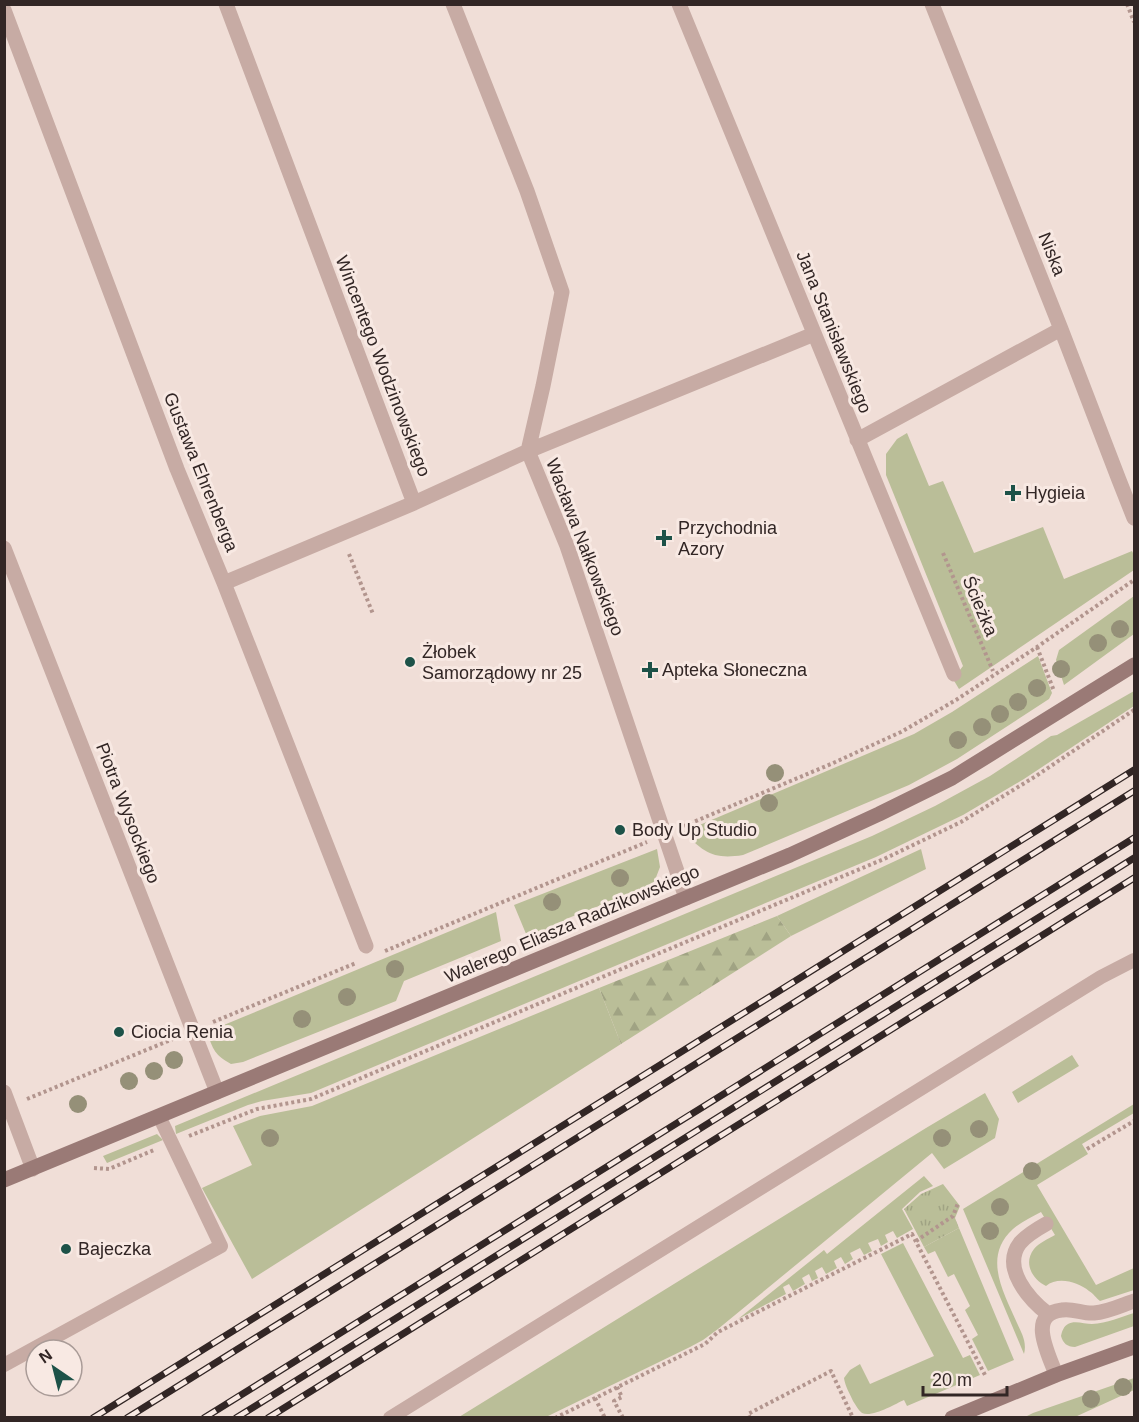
<svg xmlns="http://www.w3.org/2000/svg" width="1139" height="1422" font-family="Arial,sans-serif">
<style>
.grass{fill:#babe98}
.forest{fill:url(#forest-firs)}
.park{fill:url(#park-tufts)}
.lines{fill:none;stroke-linecap:round;stroke-linejoin:round}
.path{stroke:#b2958e;stroke-width:4;stroke-dasharray:3 3;stroke-linecap:butt}
.lane{stroke:#c7aba4;stroke-width:14}
.street{stroke:#c7aba4;stroke-width:15}
.secondary{stroke:#9a7a76;stroke-width:15}
.rail-casing{stroke:#322625;stroke-width:7}
.rail{stroke:#f8e9e3;stroke-width:4.5;stroke-dasharray:14;stroke-linecap:butt}
.tree{fill:#959078}
.poi-dot{fill:#1d5248;stroke:#f8e9e3;stroke-width:2}
.labels{text-anchor:middle;dominant-baseline:central;stroke-width:6;stroke-linejoin:round;paint-order:stroke}
.street-label{font-size:18px;fill:#322625;stroke:#f8e9e3}
.poi-label{font-size:18px;fill:#322625;stroke:#f8e9e3;text-anchor:start}
</style>
<defs>
<pattern id="forest-firs" width="22" height="20" patternUnits="userSpaceOnUse" patternTransform="scale(1.5)"><rect width="22" height="20" fill="#babe98"/><path d="M5 1l3.5 6h-7zM16 11l3.5 6h-7z" fill="#a0a383"/></pattern>
<pattern id="park-tufts" width="24" height="20" patternUnits="userSpaceOnUse" patternTransform="scale(1.5)"><rect width="24" height="20" fill="#babe98"/><path d="M3 7l-1-3M5 7V3M7 7l1-3M15 17l-1-3M17 17v-4M19 17l1-3" fill="none" stroke="#a0a383"/></pattern>
</defs>
<rect width="100%" height="100%" fill="#f0ded7"/>
<!-- grass -->
<path class="grass" d="M907 433 929 486 943 481 974 553 1043 527 1064 579 1132 551 1134 555V570L959 689 953 679 963 666 886 475V454L897 439Z
M1134 596V634L1064 685 1056 660 1059 650Z
M1038 656 1052 693 1049 699 957 759 909 785 743 855C713 860 704 852 683 832L914 734 952 712Z
M1134 691V706L1024 779 963 815 876 857 311 1093 262 1101 248 1105 176 1134 175 1126 872 836 935 806 990 776 1051 736 1057 735Z
M657 849 660 867 655 880 645 895 630 903 624 896 566 919V927L529 941 514 905Z
M921 849 926 869 791 936 777 916Z
M496 912 501 941 404 981 396 1001 243 1062 231 1064C215 1055 213 1050 207 1032Z
M599 988 621 1044 252 1279 202 1188 252 1165 233 1126 260 1116 312 1106Z
M1072 1055 1079 1066 1018 1103 1012 1092Z
M985 1093 999 1119 995 1138 944 1169 932 1153 718 1329 703 1340 690 1347 546 1417H459L926 1128Z
M1134 1104V1113L1082 1144 1088 1154 1037 1185 1096 1285 1134 1268V1290L1100 1301C1096 1298 1093 1293 1089 1291 1078 1282 1058 1276 1046 1286 1032 1279 1023 1263 1034 1249 1039 1243 1048 1239 1055 1235L1041 1212C1032 1217 1021 1222 1013 1229 982 1257 1004 1293 1017 1323 1022 1334 1027 1342 1024 1354L963 1209Z
M157 1134 163 1140 107 1163 103 1156Z
M924 1176 933 1186 920 1192 902 1209 913 1229 897 1238 893 1231 885 1235 888 1242 881 1246 878 1239 868 1243 872 1251 864 1255 860 1248 850 1253 853 1259 845 1264 841 1257 834 1261 837 1268 826 1274 822 1267 815 1271 818 1278 812 1281 809 1274 802 1278 805 1284 793 1291 789 1284 783 1287 786 1294 738 1319 824 1250 827 1254Z
M959 1228 1014 1360 988 1371 972 1339 978 1335 965 1310 970 1306 954 1274 948 1277 935 1251 928 1254 924 1247Z
M903 1243 963 1358 970 1355 980 1375 907 1406 904 1400C895 1404 872 1418 862 1413 858 1410 856 1405 853 1401 850 1394 845 1386 844 1378L850 1370 860 1364 870 1384 934 1356 881 1254Z
M1134 1313V1326L1075 1347C1067 1347 1063 1343 1061 1336 1062 1331 1064 1326 1068 1324 1074 1320 1085 1324 1092 1324 1107 1323 1121 1317 1134 1313Z
M1134 1378V1390L1075 1417H1025L1033 1413Z"/>
<!-- forest -->
<path class="forest" d="M777 916 791 936 621 1044 599 988Z"/>
<!-- park -->
<path class="park" d="M943 1184 960 1206 955 1218 959 1228 924 1247 904 1209 921 1194Z"/>
<g class="lines">
<!-- path -->
<path class="path" d="M1127 4 1134 22
M943 553 993 671
M349 554 373 614
M1037 647 1054 691
M684 826 831 764 901 732 956 700 1037 647 1134 580
M385 951 647 842
M213 1022 356 963
M27 1099 173 1039
M189 1136 257 1109 311 1099 884 859 961 822 1036 776 1134 710
M1087 1149 1134 1121
M94 1168 109 1169 154 1150
M916 1241 953 1216 958 1203
M617 1387 622 1397 614 1401 623 1418
M595 1398 605 1418
M555 1418 705 1344 718 1332 912 1234 986 1377
M750 1418 748 1414 831 1371 853 1418"/>
<!-- lane -->
<path class="lane" d="M4 1365 221 1246 159 1116
M390 1418 1101 977 1134 960"/>
<!-- street -->
<path class="street" d="M226 4 414 503
M453 4 527 191 562 292 543 386 528 451 567 546 686 898
M679 4 954 674
M932 4 1061 329 1119 480 1134 518
M4 10 177 469 224 583 366 946
M857 440 1061 329
M4 548 217 1092
M224 583 414 503 528 451 814 334
M4 1092 33 1169
M1046 1224C1037 1229 1027 1235 1020 1243 1001 1268 1029 1299 1048 1314
M1056 1375C1049 1354 1026 1314 1062 1310 1073 1308 1083 1314 1094 1313 1108 1312 1122 1305 1134 1301"/>
<!-- secondary -->
<path class="secondary" d="M4 1180 790 855 879 814 952 778 1134 665
M952 1418 1056 1375 1134 1347"/>
<!-- rail casing -->
<g class="rail-casing">
<path id="rail" d="M93 1418 1134 770
M127 1418 1134 791
M204 1418 1134 838
M236 1418 1134 858
M268 1418 1134 878"/>
</g>
<!-- rail -->
<use href="#rail" class="rail"/>
</g>
<!-- trees -->
<g class="tree">
<circle cx="1120" cy="629" r="9"/>
<circle cx="1098" cy="643" r="9"/>
<circle cx="1061" cy="669" r="9"/>
<circle cx="1037" cy="688" r="9"/>
<circle cx="1018" cy="702" r="9"/>
<circle cx="1000" cy="714" r="9"/>
<circle cx="982" cy="727" r="9"/>
<circle cx="958" cy="740" r="9"/>
<circle cx="775" cy="773" r="9"/>
<circle cx="769" cy="803" r="9"/>
<circle cx="620" cy="878" r="9"/>
<circle cx="552" cy="902" r="9"/>
<circle cx="395" cy="969" r="9"/>
<circle cx="347" cy="997" r="9"/>
<circle cx="302" cy="1019" r="9"/>
<circle cx="174" cy="1060" r="9"/>
<circle cx="154" cy="1071" r="9"/>
<circle cx="129" cy="1081" r="9"/>
<circle cx="78" cy="1104" r="9"/>
<circle cx="979" cy="1129" r="9"/>
<circle cx="270" cy="1138" r="9"/>
<circle cx="942" cy="1138" r="9"/>
<circle cx="1032" cy="1171" r="9"/>
<circle cx="1000" cy="1207" r="9"/>
<circle cx="990" cy="1231" r="9"/>
<circle cx="1123" cy="1387" r="9"/>
<circle cx="1091" cy="1399" r="9"/>
</g>
<!-- markers -->
<g class="poi-dot">
<path d="M1010 484h6v6h6v6h-6v6h-6v-6h-6v-6h6z"/>
<path d="M661 529h6v6h6v6h-6v6h-6v-6h-6v-6h6z"/>
<circle cx="410" cy="662" r="6"/>
<path d="M647 661h6v6h6v6h-6v6h-6v-6h-6v-6h6z"/>
<circle cx="620" cy="830" r="6"/>
<circle cx="119" cy="1032" r="6"/>
<circle cx="66" cy="1249" r="6"/>
</g>
<g class="labels">
<!-- street labels -->
<g class="street-label">
<text transform="translate(1052 254) rotate(68)">Niska</text>
<text transform="translate(834 332) rotate(68)">Jana Stanisławskiego</text>
<text transform="translate(383 366) rotate(69)">Wincentego Wodzinowskiego</text>
<text transform="translate(201 472) rotate(68)">Gustawa Ehrenberga</text>
<text transform="translate(585 547) rotate(69)">Wacława Nałkowskiego</text>
<text transform="translate(980 606) rotate(67)">Ścieżka</text>
<text transform="translate(128 813) rotate(69)">Piotra Wysockiego</text>
<text transform="translate(572 924) rotate(-23)">Walerego Eliasza Radzikowskiego</text>
</g>
<!-- poi labels -->
<g class="poi-label">
<text x="1025" y="493">Hygieia</text>
<text x="678" y="528">Przychodnia<tspan x="678" dy="21">Azory</tspan></text>
<text x="422" y="652">Żłobek<tspan x="422" dy="21">Samorządowy nr 25</tspan></text>
<text x="662" y="670">Apteka Słoneczna</text>
<text x="632" y="830">Body Up Studio</text>
<text x="131" y="1032">Ciocia Renia</text>
<text x="78" y="1249">Bajeczka</text>
</g>
</g>
<!-- border -->
<rect width="1139" height="1422" fill="none" stroke="#322625" stroke-width="12"/>
<!-- north arrow -->
<g transform="translate(54 1368) rotate(325)"><circle r="28" fill="#f8e9e3" stroke="#a99b97" stroke-width="1.5"/>
<path d="M0-4.5L10 22L0 15L-10 22Z" fill="#1d5248"/>
<text y="-9" font-size="16" font-weight="bold" text-anchor="middle" fill="#322625">N</text>
</g>
<!-- scale -->
<path d="M923 1386v9h84v-9" fill="none" stroke="#322625" stroke-width="3"/>
<text x="932" y="1386" font-size="18" fill="#322625" stroke="#f8e9e3" stroke-width="4.5" paint-order="stroke">20 m</text>
</svg>
